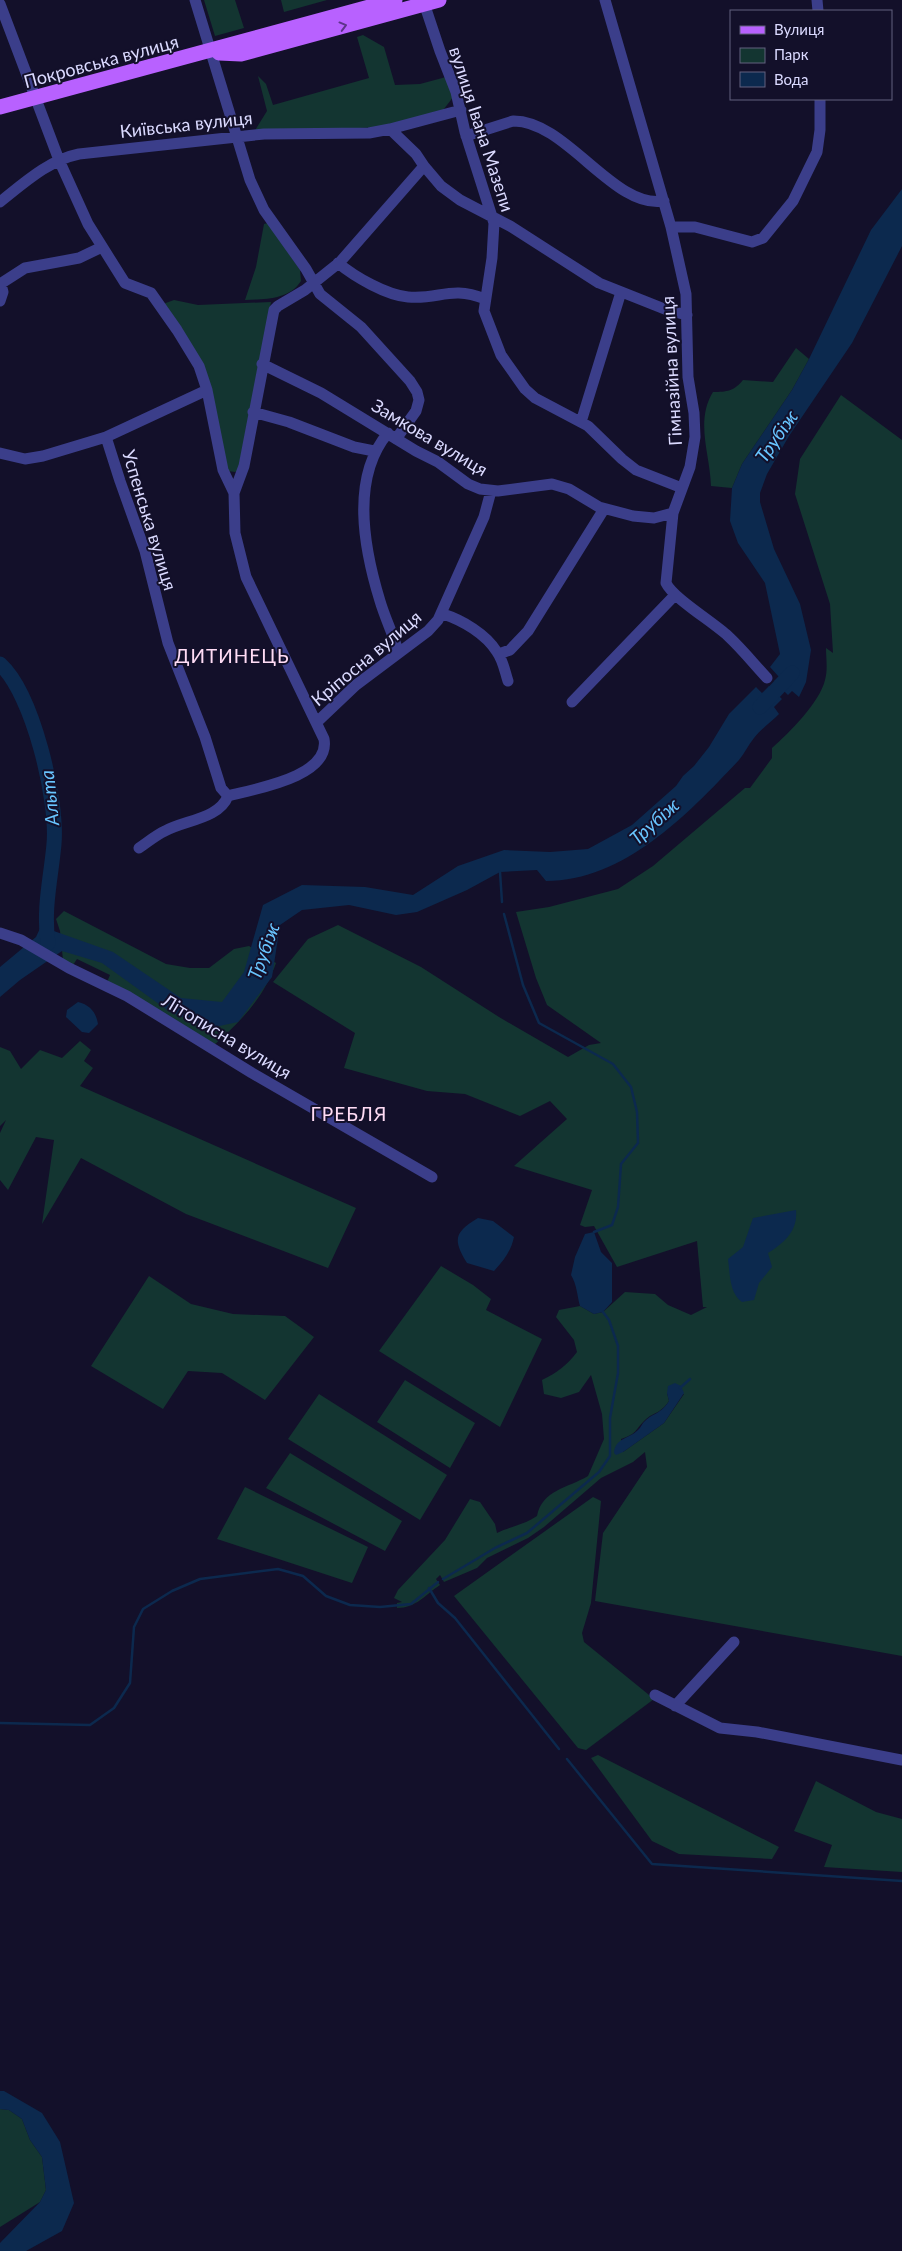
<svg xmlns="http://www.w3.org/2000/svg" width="902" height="2251" font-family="Lato,sans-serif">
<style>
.green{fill:#133531;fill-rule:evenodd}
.water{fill:#0c294e}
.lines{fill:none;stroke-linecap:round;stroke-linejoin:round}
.stream{stroke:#0c294e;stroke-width:2.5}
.river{stroke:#0c294e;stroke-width:15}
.minor{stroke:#3b3e8a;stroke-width:11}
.major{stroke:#b861ff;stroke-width:15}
.oneway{stroke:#5d348a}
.labels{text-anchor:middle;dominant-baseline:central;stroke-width:4;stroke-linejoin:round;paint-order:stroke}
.street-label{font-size:18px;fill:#dbdaff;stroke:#13102a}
.water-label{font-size:19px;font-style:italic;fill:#68c5ff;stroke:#13102a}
.neighbourhood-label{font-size:19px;letter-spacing:1px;fill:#ffdcf5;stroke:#13102a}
</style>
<rect width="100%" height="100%" fill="#13102a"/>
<!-- green -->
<path class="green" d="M204 0H235L244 28 215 36Z
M281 0H327L284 12Z
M363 35 384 47 395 85 420 84 446 77 454 96 440 114 387 127 254 132 267 111 258 76 266 84 273 105 369 78 357 37Z
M268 223 300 270 301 281C289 300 265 299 245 300L256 267 264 224Z
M174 300 198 305 271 302 238 471 235 472 228 471 211 392 163 304Z
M796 348 809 359 792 390 742 464 732 488 711 486C710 454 695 421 713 392 727 392 734 391 743 380L773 382Z
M841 395 902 440V1656L595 1601 603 1533 647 1467 645 1452 633 1462 601 1478 544 1527 528 1538 487 1558 477 1568 444 1582 440 1575 436 1579 440 1585C425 1595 416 1608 397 1608V1603L402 1602 394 1598 398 1590 445 1540 470 1499 480 1502 495 1524 497 1533C511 1526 524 1525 537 1516 542 1490 568 1488 588 1476L604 1439 602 1414 591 1375 579 1392 561 1398 544 1394 542 1380C557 1373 567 1365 577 1352L574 1340 556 1317 559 1310 580 1306 594 1314 603 1312 625 1292 655 1294 668 1305 691 1315 707 1307H703L697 1241 617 1267 594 1226 585 1227 580 1225 592 1190 514 1166 567 1119 550 1101 520 1116 465 1094 427 1091 344 1068 355 1033 273 982 308 939 338 925 421 967 499 1017 568 1057 589 1045 601 1043 547 1005 536 978 516 912 549 907 618 889 653 866 745 788H750L772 758V748C789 733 820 702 825 680 828 670 826 658 826 648L833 653 830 604 795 494 800 459ZM667 1393 684 1394 664 1423 623 1452 621 1439C638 1433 634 1431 645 1420 655 1411 659 1415 669 1401Z
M64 911 166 964 190 968H209L234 949 249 946 276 963C264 998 240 1022 213 1046L107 982 110 975 77 959 73 965 63 960 60 931 56 919Z
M80 1041 91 1050 84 1061 93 1068 80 1086 356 1208 328 1268 186 1214 81 1158 42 1224 54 1140 36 1137 8 1190 0 1180V1133L6 1120 0 1126V1047L10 1051 21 1069 40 1050 62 1058Z
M441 1266 473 1285 491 1299 486 1310 542 1339 500 1427 379 1351Z
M149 1276 191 1304 233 1314 285 1316 314 1337 265 1400 222 1373 188 1371 163 1409 91 1366Z
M405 1380 475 1423 450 1468 377 1422Z
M319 1394 447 1475 420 1520 288 1439Z
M290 1453 402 1521 385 1551 266 1488Z
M245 1487 368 1547 352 1583 217 1539Z
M593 1497 601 1501 591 1603 582 1633 584 1642 654 1699 586 1750 578 1748 454 1596Z
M598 1755 779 1847 772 1859 679 1854 652 1841 591 1758Z
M816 1781 876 1812 902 1819V1872L824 1867 832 1845 794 1831Z
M0 2109 9 2110 22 2119 30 2140 42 2157 46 2190 40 2202 0 2227Z"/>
<!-- water -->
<path class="water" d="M902 189V246L852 343 789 436 767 474 760 493V502L774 549 800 604 811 650 806 682 799 697 792 691 788 695 774 681 779 677 770 667 780 654 765 583 738 543 730 521 732 488 742 464 792 390 809 359 871 230Z
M769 686 782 699 774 707 779 714C771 722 761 729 754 738 748 745 745 753 739 760 689 813 625 881 546 881L537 870 500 872 467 890 417 912 396 915 349 905 302 910 280 925 272 977 238 1022 210 1028 170 1012 102 963 62 951 20 980 0 997V967L36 937 43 922 48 923 51 930 113 952 181 998 222 1002 244 972 263 905 302 885 365 887 413 895 458 866 504 850 550 852 588 849 632 825 676 786 683 776 694 766 709 747 729 714 756 687 762 693Z
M78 1002C90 1005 96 1012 98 1024L89 1033 82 1032 66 1017 67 1010Z
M796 1210C798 1231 784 1243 768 1253L772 1267 759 1283 754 1300 742 1302C729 1293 730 1273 728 1259L743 1247 753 1218Z
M478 1218 493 1221 514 1237C511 1251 504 1260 494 1271L467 1263C452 1239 455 1232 478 1218Z
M594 1232 601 1252 612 1263V1302L603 1312 594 1314 580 1306C577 1295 577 1285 571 1275L575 1257 585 1234Z
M675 1383 681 1386 684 1393 664 1423 623 1452 616 1455 614 1453C615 1438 629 1439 638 1430 641 1428 642 1423 645 1421 654 1412 660 1415 669 1401L667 1393 668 1386Z
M0 2091H4L42 2113 60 2142 74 2203 62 2231 26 2251H0V2243L40 2202 46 2190 42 2157 30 2140 22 2119 9 2110 0 2109Z"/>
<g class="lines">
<!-- stream -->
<path class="stream" d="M500 872 502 902
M504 914 523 985 539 1023 613 1064 631 1087 637 1112 638 1143 621 1164 618 1207 612 1225 594 1232
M680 1388 690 1379
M443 1579 495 1548 527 1533 599 1472 610 1456V1418L618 1373V1346L609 1320 603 1312
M429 1588 438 1603 455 1618 559 1749
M0 1723 90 1725 114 1708 130 1683 134 1627 143 1609 172 1591 200 1579 278 1569 303 1576 326 1596 350 1605 380 1607 411 1604 438 1582
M567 1759 652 1864 902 1881"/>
<!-- river -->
<path class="river" d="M0 664C33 694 58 800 54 844 51 878 43 908 48 943
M760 707 792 673"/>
<!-- minor -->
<path class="minor" d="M195 0 250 180 264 210 306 269 320 294 361 327 410 381 417 392 419 400 416 411 396 439
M423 0 440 51 456 92 465 132 494 223 492 258 484 311 501 355 525 389 535 398 588 426 622 459 636 470 682 488
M605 0 671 227 686 294 688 377 694 413 695 437 690 467 673 513 666 583C673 598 713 622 728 636 742 649 754 664 767 678
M817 0 818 11
M0 4 59 160 88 224 125 283 151 293 177 330 199 366 207 390 223 470 234 493 235 533 246 577 324 739C331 777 254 789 228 796
M390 129 461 110
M466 136 513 121C566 120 614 210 664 201
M0 202C24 183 49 160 79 154L264 134 369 133 390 129 416 154 424 166 441 186 460 200 510 226 599 283 667 310 687 315
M671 227H695L752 242 763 238 793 201 817 152 820 130V99
M338 263C355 277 386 295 408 297 440 300 450 285 485 299
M0 284 25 268 79 258 102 247
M0 301 3 292 1 284
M262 364 321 393 416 451 438 462 468 484 480 489 498 491 552 484 569 489 599 507 633 516 654 518 673 513
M253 412 289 422 354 447 374 451
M581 422 621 292
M388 433C350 478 364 549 380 601 385 618 393 634 398 651
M106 437 120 481 145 551 168 643 205 737 221 788 228 796C219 819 185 820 165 831 156 835 148 842 139 848
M0 453 25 459 43 456 106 437 207 390
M234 493 244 466 274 310 278 306 305 290 340 262 424 166
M443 614C462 620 486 634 497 652 503 660 505 672 508 681
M499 654 510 650 528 631 604 509
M572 702 675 595
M317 722 356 685 428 631 438 620 484 517 491 491
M0 933 21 940 69 968 127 996 252 1073 432 1177
M655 1695 720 1728 757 1732 902 1760
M675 1706 734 1642"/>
<!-- major -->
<path class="major" d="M219 53 241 54 439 0
M0 107 395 0"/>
</g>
<!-- one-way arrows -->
<defs><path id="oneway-chevron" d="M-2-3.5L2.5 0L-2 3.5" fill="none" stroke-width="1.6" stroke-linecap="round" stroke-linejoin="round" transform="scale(1.25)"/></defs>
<use class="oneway" href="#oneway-chevron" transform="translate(343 26) rotate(-15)"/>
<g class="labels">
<!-- street labels -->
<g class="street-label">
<text transform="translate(101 61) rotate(-15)">Покровська вулиця</text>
<text transform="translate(186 124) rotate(-6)">Київська вулиця</text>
<text transform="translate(482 129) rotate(72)">вулиця Івана Мазепи</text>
<text transform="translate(671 371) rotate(-93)">Гімназійна вулиця</text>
<text transform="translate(430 437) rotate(31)">Замкова вулиця</text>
<text transform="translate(150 520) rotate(73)">Успенська вулиця</text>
<text transform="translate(366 658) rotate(-40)">Кріпосна вулиця</text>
<text transform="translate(227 1036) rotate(31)">Літописна вулиця</text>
</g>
<!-- water labels -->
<g class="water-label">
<text transform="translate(776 436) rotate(-55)">Трубіж</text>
<text transform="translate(49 798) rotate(-96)">Альта</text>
<text transform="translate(654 821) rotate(-42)">Трубіж</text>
<text transform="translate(263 951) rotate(-70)">Трубіж</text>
</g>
<!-- neighbourhood labels -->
<g class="neighbourhood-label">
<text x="232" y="655">ДИТИНЕЦЬ</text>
<text x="349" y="1113">ГРЕБЛЯ</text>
</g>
</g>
<!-- legend -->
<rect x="730" y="10" width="162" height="90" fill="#13102a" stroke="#63617f"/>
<rect x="740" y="26" width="25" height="8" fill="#b861ff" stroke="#63617f"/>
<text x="774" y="35" font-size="15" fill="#dbdaff">Вулиця</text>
<rect x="740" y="48" width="25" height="15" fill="#133531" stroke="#63617f"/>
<text x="774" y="60" font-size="15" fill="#dbdaff">Парк</text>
<rect x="740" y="72" width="25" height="15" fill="#0c294e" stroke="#63617f"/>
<text x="774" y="85" font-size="15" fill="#dbdaff">Вода</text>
</svg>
